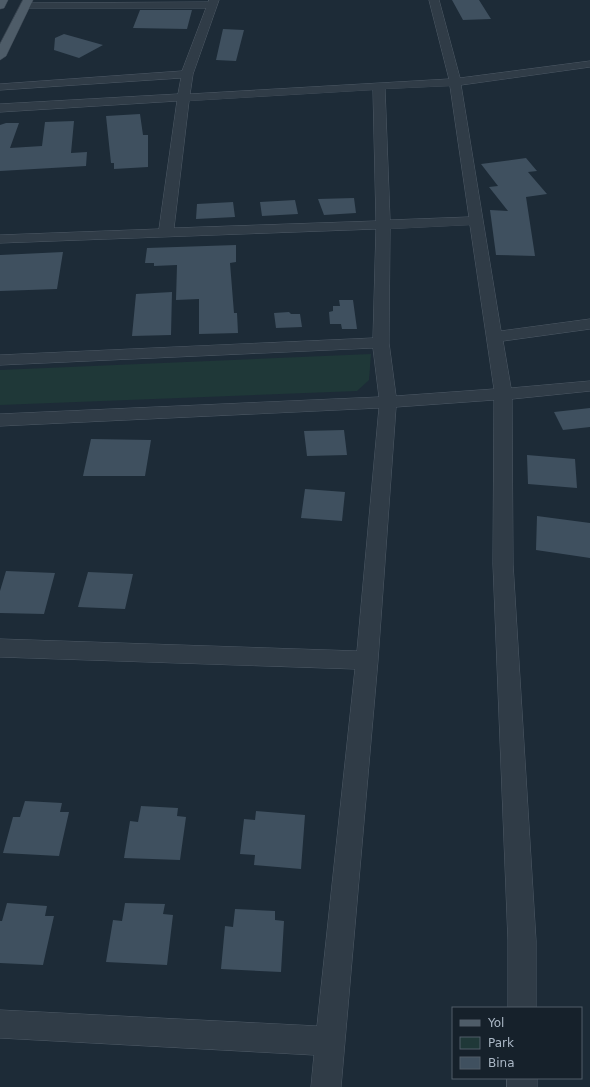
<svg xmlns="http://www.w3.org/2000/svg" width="590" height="1087" font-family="'DejaVu Sans',sans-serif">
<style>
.green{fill:#1f3838}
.building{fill:#3f505f}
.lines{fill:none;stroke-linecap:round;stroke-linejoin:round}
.minor-casing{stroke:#4e5a66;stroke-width:1}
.major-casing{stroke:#3a4551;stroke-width:1}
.minor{fill:#303c47;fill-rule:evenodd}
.major{fill:#4e5c68;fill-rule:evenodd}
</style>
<rect width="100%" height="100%" fill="#1d2b37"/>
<!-- green -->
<path class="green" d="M371 354 369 380 357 391 0 405V370Z"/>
<!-- building -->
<path class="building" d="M452 0H479L491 19 463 20Z
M140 10H192L187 29 133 28Z
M223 29 244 30 236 61 216 60Z
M64 34 103 45 79 58 54 50 55 38Z
M140 114 143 135H148V167L114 169V163H111L106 116Z
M74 121 71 153 87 152 86 166 0 171V125L6 123H19L10 148 42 146 45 122Z
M526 158 537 171 528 172 547 194 526 197 535 256 496 255 490 210 508 211 489 187 498 186 481 164Z
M354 198 356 213 324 215 318 199Z
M295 200 298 214 262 216 260 202Z
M233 202 235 217 196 219 197 204Z
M236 245V262L230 263 234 313H237L238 333 199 334V299L176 300 177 265 154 266V263H145L147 248Z
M63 252 57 289 0 291V255Z
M172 292 171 335 132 336 136 294Z
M339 300H353L357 329H342L341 324H330L329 312 333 311V306H340Z
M289 312 291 314H300L302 327 276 328 274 313Z
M590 408V427L563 430 554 412Z
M344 430 347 455 307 456 304 431Z
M91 439 151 440 145 476H83Z
M527 455 575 459 577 488 528 484Z
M305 489 345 492 342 521 301 518Z
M537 516 590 523V558L536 550Z
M6 571 55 573 44 614 0 613V591Z
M88 572 133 574 125 609 78 607Z
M25 801 62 803 60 812H69L59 856 3 853 13 817H20Z
M141 806 178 808 177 816 186 817 180 860 124 858 130 821 138 822Z
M256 811 305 815 301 869 254 865 255 855 240 854 244 819 255 820Z
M7 903 47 906 45 916H54L43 965 0 963V921H2Z
M125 903 165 904 163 914 173 915 167 965 106 962 113 920 122 921Z
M235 909 275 911V920L284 921 281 972 221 969 225 926 233 927Z"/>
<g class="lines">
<!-- minor casing -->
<g class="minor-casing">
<path id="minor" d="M209 0H219L193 74 190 94 449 79 429 0H439L460 78 590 61V67L461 85 501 331 590 319V329L503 341 511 388 590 381V391L512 399 513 564 536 941V1008H508V941L493 564 494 400 396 407 378 660 341 1087H311L314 1055 0 1038V1010L317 1026 355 669 0 657V639L357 651 379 408 0 426V414L379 397 373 348 0 365V355L373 338 376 229 0 243V235L159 229 177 101 0 112V104L178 94 181 78 0 90V84L182 71 206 8H26L22 7 21 5 22 3 208 2ZM450 86 469 217 390 220 385 89ZM373 90 376 221 174 228 189 101ZM470 225 494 389 396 396 389 343 390 229Z
M507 1078H537V1087H507Z"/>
</g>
<!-- major casing -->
<g class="major-casing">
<path id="major" d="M0 0H8L4 8 0 9Z
M23 0H33L6 56 0 60V44Z"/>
</g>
<!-- minor -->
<use href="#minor" class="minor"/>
<!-- major -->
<use href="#major" class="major"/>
</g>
<!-- legend -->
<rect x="452" y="1007" width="130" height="72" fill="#16212b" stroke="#515d69"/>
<rect x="460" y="1020" width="20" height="6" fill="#4e5c68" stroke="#515d69"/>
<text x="488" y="1027" font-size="12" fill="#aab7c5">Yol</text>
<rect x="460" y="1037" width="20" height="12" fill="#1f3838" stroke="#515d69"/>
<text x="488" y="1047" font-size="12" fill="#aab7c5">Park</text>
<rect x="460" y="1057" width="20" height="12" fill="#3f505f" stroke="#515d69"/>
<text x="488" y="1067" font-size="12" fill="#aab7c5">Bina</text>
</svg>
